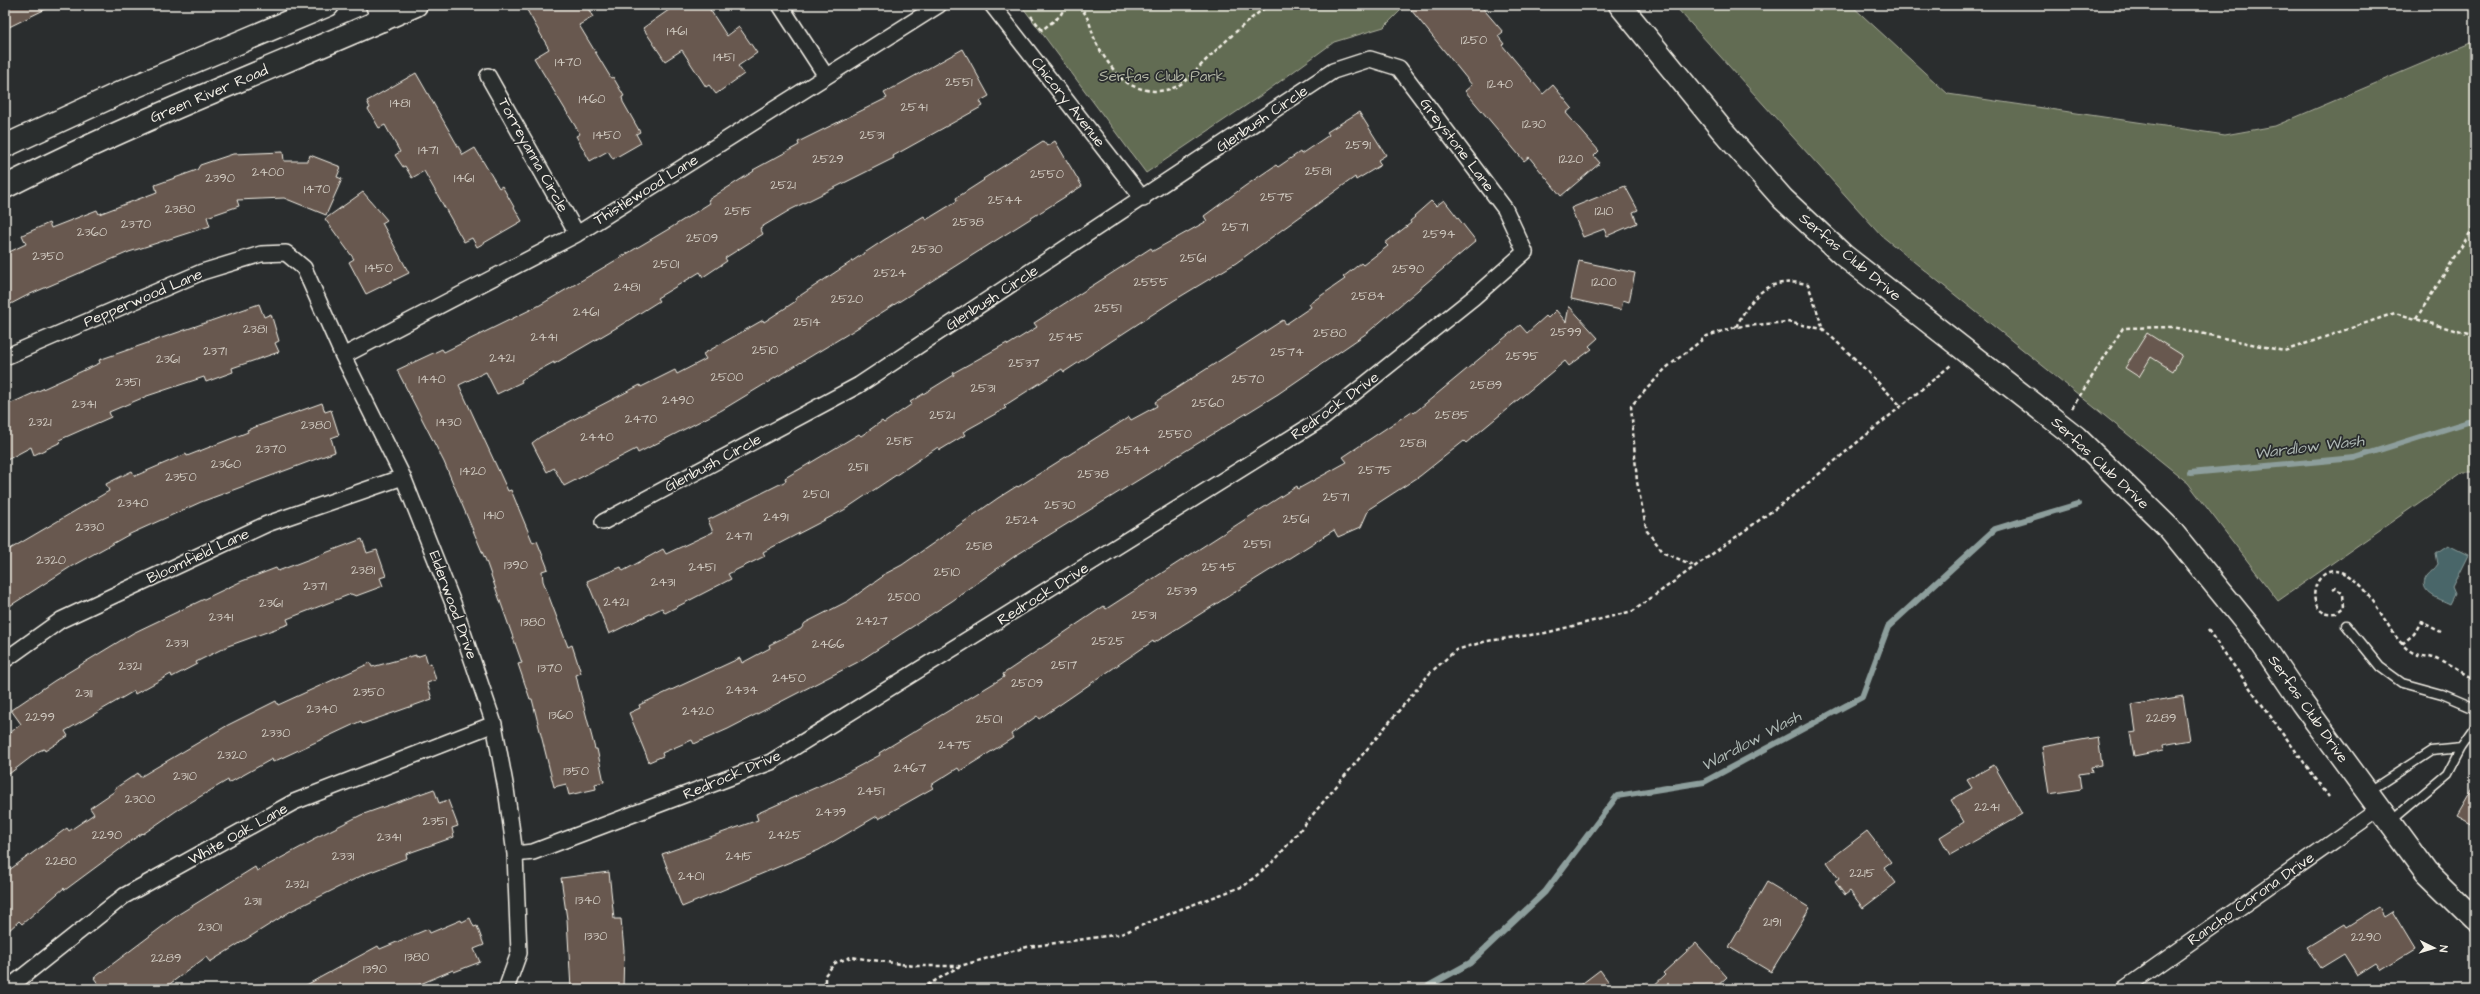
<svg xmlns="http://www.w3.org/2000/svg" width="2480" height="994" font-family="'Architects Daughter',sans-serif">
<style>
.green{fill:#626c52;stroke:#abae9d}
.water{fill:#486669;stroke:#8d9e9c}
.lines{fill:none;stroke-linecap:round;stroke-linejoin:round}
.stream{stroke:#8d9e9c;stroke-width:6}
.building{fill:#68594f;stroke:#f4f1e8}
.lane-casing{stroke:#f4f1e8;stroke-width:11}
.street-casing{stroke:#f4f1e8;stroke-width:18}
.secondary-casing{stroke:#f4f1e8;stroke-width:25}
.primary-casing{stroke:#f4f1e8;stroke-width:25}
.path{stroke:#f4f1e8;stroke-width:2.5;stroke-dasharray:4 3;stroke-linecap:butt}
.lane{stroke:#2a2d2e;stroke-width:8}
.street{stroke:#2a2d2e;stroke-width:15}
.secondary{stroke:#2a2d2e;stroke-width:22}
.primary{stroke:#2a2d2e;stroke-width:22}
.labels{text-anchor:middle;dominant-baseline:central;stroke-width:3.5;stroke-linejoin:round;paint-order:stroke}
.number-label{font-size:13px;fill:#d1cbc2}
.park-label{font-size:15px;fill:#b2b5a4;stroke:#2a2d2e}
.street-label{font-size:15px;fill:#f4f1e8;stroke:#2a2d2e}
.water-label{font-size:16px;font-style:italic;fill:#afb9b5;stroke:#2a2d2e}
</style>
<rect width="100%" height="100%" fill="#2a2d2e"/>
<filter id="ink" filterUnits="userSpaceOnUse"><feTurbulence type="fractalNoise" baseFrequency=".025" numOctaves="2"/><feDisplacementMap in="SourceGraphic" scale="8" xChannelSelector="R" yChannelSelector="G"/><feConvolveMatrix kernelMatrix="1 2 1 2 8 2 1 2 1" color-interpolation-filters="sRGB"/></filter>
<g filter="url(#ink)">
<!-- green -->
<path class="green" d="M1021 5H1406L1384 27 1334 42 1260 96 1146 173Z
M1674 5H1851L1948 94 2225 135 2275 126 2475 41V472H2463L2278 601 2188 483 1882 236Z"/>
<!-- water -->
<path class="water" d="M2448 545 2468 555 2452 587 2455 594 2450 604C2440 599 2416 592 2427 576 2430 572 2435 569 2438 564L2436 553Z"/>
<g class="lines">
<!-- stream -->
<path class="stream" d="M2190 473 2354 458 2468 422H2475
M1423 989 1470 963 1545 892 1617 796 1704 782 1862 697 1888 627 1995 529 2078 504"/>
</g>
<!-- building -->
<path class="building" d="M13 5H54L5 29V9Z
M536 5H586L593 17 579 25 611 78 613 77 624 96 622 97 623 102 640 132 636 134 641 143 613 159 608 151 590 161 576 136 580 134 534 58 549 49 527 10Z
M676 5H707L727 36 739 27 757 53 738 66 744 74 716 94 709 85 706 87 682 50 665 61 643 28Z
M1407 5H1480L1503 32 1498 36 1504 44 1502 45 1543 94 1553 85 1572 108 1566 113 1599 151 1594 156 1600 163 1561 196 1529 157 1524 161 1465 91 1472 85Z
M963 49 989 96 980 101 983 106 893 156 894 158 790 210 760 228 763 234 725 258 727 261 703 277 700 272 657 298 659 301 616 328 554 364V362L521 380 522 382 497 394 486 372 459 385 508 491 511 490 533 543 537 541 548 569 542 571 543 581 568 647 572 645 581 673 576 675 578 684 595 749H597L604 782 595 784 596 789 569 795 566 784 554 787 532 699H530L518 664 522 663 486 561 444 462 397 370 442 349 444 352 540 305 672 227 710 203 708 200 754 171 753 170 799 145 798 142 887 98 884 93Z
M416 73 463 155 475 148 499 188 502 186 522 221 477 247 472 238 464 242 424 171 412 178 405 166 403 167 395 155 400 152 385 125 379 128 368 109 370 108 367 101Z
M1359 112 1386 155 1378 160 1381 165 1356 180 1355 177 1236 263 1173 301 1064 372 1062 369 1004 406 1006 408 963 432 965 435 940 450 938 447 844 510 763 552 765 556 728 574 731 579 665 613 662 608 609 634 587 581 621 567 623 571 663 549 666 554 713 532 708 520 786 481 785 478 859 434 861 436 882 421 884 423 912 404 910 402 954 375 953 373 1007 343 1008 345 1037 327 1034 323 1120 268 1151 248 1153 251 1207 221 1204 216 1245 186 1276 165 1278 167 1300 152 1301 154 1329 135 1327 132Z
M1043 141 1047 146 1055 141 1082 186 851 332 722 410 638 453 636 449 564 486 554 468 547 472 532 443 540 437 640 385 641 387 675 370 677 374 706 359 703 354 763 320 764 322 796 301 795 299 884 240 924 216 926 220 957 201 956 198 984 180 983 179Z
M283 152 284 161H308L310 155 341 167 337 177 342 179 326 215 284 198 237 200 239 206 207 217 210 226 129 252 28 295 5 307V254L26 244 22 235 49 223 51 228 97 210 99 214 157 192 155 185 197 170 200 165 233 154Z
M1625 186 1638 210 1633 212 1637 223 1607 236 1604 229 1583 237 1571 208Z
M363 192 387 220 382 223 409 273 366 294 349 262 354 259 325 219Z
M1444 200 1476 241 1367 333 1278 394 1015 556 952 601 858 662 728 729 694 744 692 740 662 753 663 756 649 762 629 713 640 708 639 705 740 658 742 663 770 648 769 645 801 629 805 623 848 601 882 577 881 576 902 565 998 498 1017 486 1018 487 1129 417 1131 420 1157 406 1155 402 1283 320 1286 324 1311 307 1309 304 1345 279 1343 277 1361 263 1363 265 1388 246 1385 243 1411 223 1410 221 1415 217 1414 216 1431 201 1436 206Z
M1579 261 1635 273 1629 302 1623 300 1621 310 1571 299Z
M259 304 264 317 271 314 279 341 275 343 279 352 232 368 233 372 206 382 204 377 147 396 109 412 111 417 59 440 61 442 34 455 31 447 5 461V406L100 363 99 360Z
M1569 306 1598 338 1589 346 1592 349 1569 366 1565 361 1466 443 1464 441 1420 476 1369 509 1361 527 1338 537 1334 530 1154 643 1153 641 1039 719 1037 716 1011 734 1013 738 960 771 958 768 931 785 933 788 885 815 879 819 877 816 819 850 682 907 662 854 758 820 756 814 835 779 880 755 879 753 1004 677 1003 674 1104 606 1106 609 1297 486 1298 489 1347 462 1343 457 1412 411 1414 413 1520 325 1527 333 1546 316 1548 318 1556 310 1566 322Z
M2147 333 2182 355 2173 371 2151 357 2139 377 2125 368Z
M322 403 325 412 331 410 339 435 331 438 335 452 201 502 130 534 72 566 5 609V552L109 491 106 484 132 471 135 476 186 454 187 456 248 432 247 430Z
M362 539 367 553 377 550 386 576 380 578 383 586 356 596 351 594 287 619 289 624 228 646 196 662 197 664 172 677 171 674 135 694 134 691 65 731 68 736 45 751 44 749 39 751 5 777V737L21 724 11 710 54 681 133 633 242 581 276 568 278 571Z
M425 654 428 664 431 663 436 680 427 683 432 699 362 724 361 721 273 762 272 759 229 783 228 780 176 811 143 834 142 833 65 890 64 888 22 924 19 921 5 934V873L67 828 69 831 94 814 90 808 115 791 114 789 138 773 140 777 228 725 276 701 278 705 370 663 372 667 416 655V657Z
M2183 696 2190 740 2163 745 2164 750 2134 756 2130 733 2136 732 2132 705Z
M2098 737 2102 765 2091 767 2092 772 2079 774 2081 789 2049 794 2042 747Z
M1994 765 2022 814 1950 855 1940 837 1964 822 1951 800 1972 788 1967 780Z
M2475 785V826L2457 816Z
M434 789 439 803 448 800 458 826 452 828 454 837 406 854 407 858 363 875 291 911 210 962 206 957 163 989H102L94 978 179 914 255 867 257 871 314 840 313 839 361 815Z
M1867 831 1891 862 1884 867 1896 883 1863 908 1850 891 1845 895 1835 882 1839 879 1827 862Z
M609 872 614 919H621L624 950 623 989H571L567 919 561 878Z
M1767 882 1810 908 1771 972 1729 947Z
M2379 907 2384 916 2392 911 2415 949 2381 970 2376 963 2357 975 2344 954 2321 968 2307 947 2345 924 2347 927Z
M470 918 474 927 477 926 484 945 474 949 480 962 454 972 453 970 409 989H299L378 946 380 949 428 929 430 933 461 920 462 922Z
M1696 943 1727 977 1714 989H1650L1665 975 1663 973Z
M1600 970 1614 989H1575Z"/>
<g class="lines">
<!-- lane casing -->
<g class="lane-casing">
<path id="lane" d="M2346 625 2380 667 2402 683 2442 694 2475 708
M2368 792 2431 751 2461 748
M2390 822 2448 773 2461 748 2475 728"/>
</g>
<!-- street casing -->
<g class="street-casing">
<path id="street" d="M780 5 826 76
M992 5 1143 199
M488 76 577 234
M343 356 577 234 939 5
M5 357 202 272 261 254 286 253 304 268 343 356 403 477 453 603 494 724 506 789 515 854 519 953 506 989
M5 660 61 620 267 524 403 477
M515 854 533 852 771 762 1323 418 1473 298 1525 252 1505 209 1399 68 1370 59 1333 71 859 385 603 522
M7 989 124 896 294 802 494 724
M2124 989 2379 809"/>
</g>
<!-- secondary casing -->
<g class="secondary-casing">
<path id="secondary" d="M377 5 383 20"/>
</g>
<!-- primary casing -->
<g class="primary-casing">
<path id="primary" d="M1620 5 1722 130 1783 199 1843 255 2076 437 2169 528 2256 635 2302 703 2426 872 2475 920
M5 146 122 92 328 5
M5 187C138 119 279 66 416 5"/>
</g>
<!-- path -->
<path class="path" d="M1079 5C1087 15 1090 23 1093 35 1098 49 1109 65 1119 76 1130 89 1156 95 1173 88 1185 84 1196 70 1205 61 1226 41 1246 21 1269 5
M1031 16 1042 30 1060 16 1066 5
M2416 319 2475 225
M1736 327C1753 293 1769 277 1808 284L1823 329
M2072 408 2123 328 2172 327 2284 351 2395 313 2475 336
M1693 565 1664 553 1647 531 1637 482 1631 406 1666 368 1707 336 1736 327 1787 322 1823 329 1855 359 1901 406
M2333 590 2336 588 2343 594 2344 607 2335 614C2302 618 2311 560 2344 573 2371 584 2385 629 2406 648 2418 658 2426 655 2437 659 2450 665 2463 673 2475 680
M2208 630 2329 797
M2402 644 2414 634 2421 622 2441 632
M825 989V975L835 963 851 957 914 966H959
M921 989 960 966 1027 947 1121 934 1181 909 1244 886 1276 859 1430 673 1456 650 1487 641 1545 633 1633 611 1790 498 1951 365"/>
<!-- lane -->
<use href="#lane" class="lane"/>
<!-- street -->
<use href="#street" class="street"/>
<!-- secondary -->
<use href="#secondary" class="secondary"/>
<!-- primary -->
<use href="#primary" class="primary"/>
</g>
</g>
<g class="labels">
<!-- number labels -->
<g class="number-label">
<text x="677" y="31">1461</text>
<text x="1474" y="40">1250</text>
<text x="724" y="57">1451</text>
<text x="568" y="62">1470</text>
<text x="959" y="82">2551</text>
<text x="1500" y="84">1240</text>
<text x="592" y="99">1460</text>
<text x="400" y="103">1481</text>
<text x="914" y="107">2541</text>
<text x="1534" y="124">1230</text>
<text x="607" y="135">1450</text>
<text x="872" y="135">2531</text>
<text x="1358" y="145">2591</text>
<text x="428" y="150">1471</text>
<text x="828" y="159">2529</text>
<text x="1571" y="159">1220</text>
<text x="1318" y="171">2581</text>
<text x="268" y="172">2400</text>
<text x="1047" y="174">2550</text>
<text x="220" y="178">2390</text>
<text x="464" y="178">1461</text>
<text x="783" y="185">2521</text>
<text x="317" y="189">1470</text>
<text x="1277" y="197">2575</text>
<text x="1005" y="200">2544</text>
<text x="180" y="209">2380</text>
<text x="738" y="211">2515</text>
<text x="1604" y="211">1210</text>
<text x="968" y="222">2538</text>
<text x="136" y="224">2370</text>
<text x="1235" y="227">2571</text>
<text x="92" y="232">2360</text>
<text x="1439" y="234">2594</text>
<text x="702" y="238">2509</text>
<text x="927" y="249">2530</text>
<text x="48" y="256">2350</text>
<text x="1193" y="258">2561</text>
<text x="666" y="264">2501</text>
<text x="379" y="268">1450</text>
<text x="1408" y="269">2590</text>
<text x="890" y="273">2524</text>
<text x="1151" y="282">2555</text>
<text x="1604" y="282">1200</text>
<text x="627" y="287">2481</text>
<text x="1368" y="296">2584</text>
<text x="847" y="299">2520</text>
<text x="1108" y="308">2551</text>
<text x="586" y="312">2461</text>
<text x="807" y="322">2514</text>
<text x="255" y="329">2381</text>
<text x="1566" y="332">2599</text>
<text x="1330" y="333">2580</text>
<text x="544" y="337">2441</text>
<text x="1066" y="337">2545</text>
<text x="765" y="350">2510</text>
<text x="215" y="351">2371</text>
<text x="1287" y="352">2574</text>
<text x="1522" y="356">2595</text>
<text x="502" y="358">2421</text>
<text x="168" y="359">2361</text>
<text x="1024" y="363">2537</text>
<text x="727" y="377">2500</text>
<text x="432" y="379">1440</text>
<text x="1248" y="379">2570</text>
<text x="128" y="382">2351</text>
<text x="1486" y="385">2589</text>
<text x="983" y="388">2531</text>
<text x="678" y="400">2490</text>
<text x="1208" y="403">2560</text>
<text x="84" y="404">2341</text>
<text x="942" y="415">2521</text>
<text x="1452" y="415">2585</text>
<text x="641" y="419">2470</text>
<text x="40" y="422">2321</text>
<text x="449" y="422">1430</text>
<text x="316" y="425">2380</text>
<text x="1175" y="434">2550</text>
<text x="597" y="437">2440</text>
<text x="900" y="441">2515</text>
<text x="1413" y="443">2581</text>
<text x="271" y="449">2370</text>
<text x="1133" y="450">2544</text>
<text x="226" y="464">2360</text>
<text x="858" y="467">2511</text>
<text x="1375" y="470">2575</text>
<text x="473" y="471">1420</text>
<text x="1093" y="474">2538</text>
<text x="181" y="477">2350</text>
<text x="816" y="494">2501</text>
<text x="1336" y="497">2571</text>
<text x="133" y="503">2340</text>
<text x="1060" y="505">2530</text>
<text x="494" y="515">1410</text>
<text x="776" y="517">2491</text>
<text x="1296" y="519">2561</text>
<text x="1022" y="520">2524</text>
<text x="90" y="527">2330</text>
<text x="739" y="536">2471</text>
<text x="1257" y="544">2551</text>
<text x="979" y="546">2518</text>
<text x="51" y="560">2320</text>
<text x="516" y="565">1390</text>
<text x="702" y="567">2451</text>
<text x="1219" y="567">2545</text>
<text x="363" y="570">2381</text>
<text x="947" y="572">2510</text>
<text x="663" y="582">2431</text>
<text x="315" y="586">2371</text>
<text x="1182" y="591">2539</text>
<text x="904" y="597">2500</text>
<text x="616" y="602">2421</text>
<text x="271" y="603">2361</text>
<text x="1144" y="615">2531</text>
<text x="221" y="617">2341</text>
<text x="872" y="621">2427</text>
<text x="533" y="622">1380</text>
<text x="1108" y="641">2525</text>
<text x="177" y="643">2331</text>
<text x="828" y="644">2466</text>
<text x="1064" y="665">2517</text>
<text x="130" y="666">2321</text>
<text x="550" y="668">1370</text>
<text x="789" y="678">2450</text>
<text x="1027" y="683">2509</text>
<text x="742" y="690">2434</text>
<text x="369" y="692">2350</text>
<text x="84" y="693">2311</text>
<text x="322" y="709">2340</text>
<text x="698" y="711">2420</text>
<text x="561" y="715">1360</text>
<text x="40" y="717">2299</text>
<text x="2161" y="718">2289</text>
<text x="989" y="719">2501</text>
<text x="276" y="733">2330</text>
<text x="955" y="745">2475</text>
<text x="232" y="755">2320</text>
<text x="910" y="768">2467</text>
<text x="576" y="771">1350</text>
<text x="185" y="776">2310</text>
<text x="871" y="791">2451</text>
<text x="140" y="799">2300</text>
<text x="1987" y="807">2241</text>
<text x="831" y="812">2439</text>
<text x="435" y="821">2351</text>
<text x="107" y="835">2290</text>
<text x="785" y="835">2425</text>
<text x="389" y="837">2341</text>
<text x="343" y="856">2331</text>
<text x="739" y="856">2415</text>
<text x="61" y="861">2280</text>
<text x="1862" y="873">2215</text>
<text x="691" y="876">2401</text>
<text x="297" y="884">2321</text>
<text x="588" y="900">1340</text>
<text x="253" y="901">2311</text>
<text x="1772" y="922">2191</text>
<text x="210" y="927">2301</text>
<text x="596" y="936">1330</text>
<text x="2366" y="937">2290</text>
<text x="417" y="957">1380</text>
<text x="166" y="958">2289</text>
<text x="375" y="969">1390</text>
</g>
<!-- park labels -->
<g class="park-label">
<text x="1162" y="76">Serfas Club Park</text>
</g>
<!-- street labels -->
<g class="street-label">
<text transform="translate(209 94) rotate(-23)">Green River Road</text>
<text transform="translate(1068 102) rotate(52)">Chicory Avenue</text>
<text transform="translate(1262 119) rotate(-34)">Glenbush Circle</text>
<text transform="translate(1457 145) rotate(53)">Greystone Lane</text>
<text transform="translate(533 155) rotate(61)">Torreyanna Circle</text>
<text transform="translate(646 190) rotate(-32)">Thistlewood Lane</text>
<text transform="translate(1850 257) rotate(40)">Serfas Club Drive</text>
<text transform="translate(143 298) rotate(-23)">Pepperwood Lane</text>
<text transform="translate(992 298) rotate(-33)">Glenbush Circle</text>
<text transform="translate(1335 406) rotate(-36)">Redrock Drive</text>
<text transform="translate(713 463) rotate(-28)">Glenbush Circle</text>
<text transform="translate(2100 463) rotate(43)">Serfas Club Drive</text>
<text transform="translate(198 556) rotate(-25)">Bloomfield Lane</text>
<text transform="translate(1043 594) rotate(-32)">Redrock Drive</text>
<text transform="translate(453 605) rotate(70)">Elderwood Drive</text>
<text transform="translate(2308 709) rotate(55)">Serfas Club Drive</text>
<text transform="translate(732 775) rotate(-23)">Redrock Drive</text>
<text transform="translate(238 834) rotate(-29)">White Oak Lane</text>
<text transform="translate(2251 899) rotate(-35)">Rancho Corona Drive</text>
</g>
<!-- water labels -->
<g class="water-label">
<text transform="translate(2309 447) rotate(-7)">Wardlow Wash</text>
<text transform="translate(1751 741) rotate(-28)">Wardlow Wash</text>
</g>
</g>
<!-- margin -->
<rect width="2480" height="994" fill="none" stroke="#2a2d2e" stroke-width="20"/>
<rect x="10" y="10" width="2460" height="974" fill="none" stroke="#f4f1e8" stroke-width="1.5" filter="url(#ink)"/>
<!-- north arrow -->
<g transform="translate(2434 948) rotate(95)" stroke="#2a2d2e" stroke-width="3" paint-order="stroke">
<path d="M0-3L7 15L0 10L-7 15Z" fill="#f4f1e8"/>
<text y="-6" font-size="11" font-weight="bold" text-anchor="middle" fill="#f4f1e8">N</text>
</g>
</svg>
